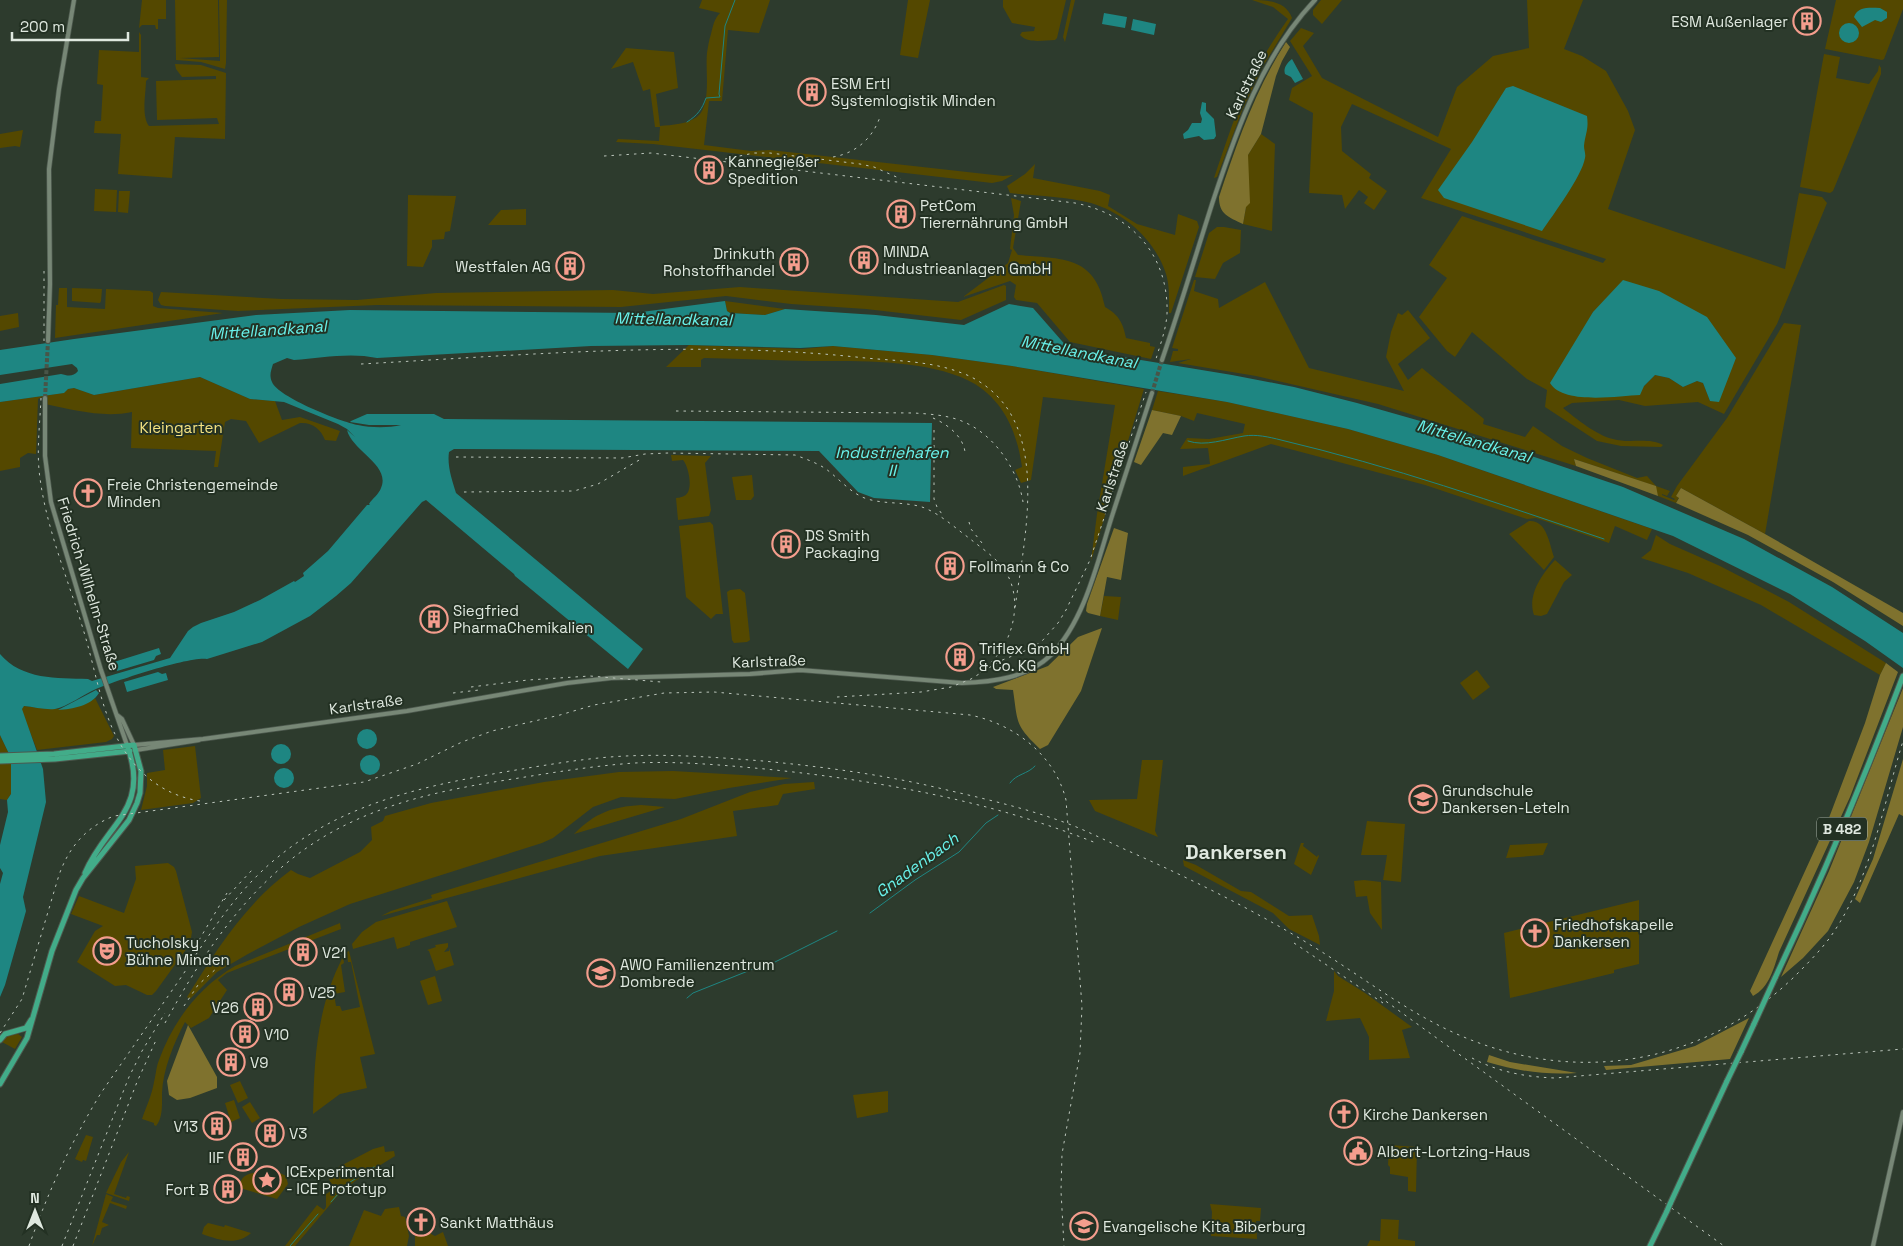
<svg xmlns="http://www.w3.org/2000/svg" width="1903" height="1246" font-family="'Space Grotesk',sans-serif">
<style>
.green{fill:#544800;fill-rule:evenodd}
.forest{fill:#7f722e}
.water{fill:#1e8682}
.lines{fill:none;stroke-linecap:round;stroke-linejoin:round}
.stream{stroke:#1e8682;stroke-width:1}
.minor-tunnel{stroke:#485548;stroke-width:4;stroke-dasharray:4 2;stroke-linecap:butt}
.minor-casing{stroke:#4d594e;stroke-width:5.5}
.major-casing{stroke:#4d594e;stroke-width:7}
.minor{stroke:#778776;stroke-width:4}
.major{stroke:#42ac89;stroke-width:5}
.rail{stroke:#bbc5bb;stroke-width:1;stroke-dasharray:2.5 5;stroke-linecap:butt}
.major-bridge-casing{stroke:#4d594e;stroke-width:7;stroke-linecap:butt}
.major-bridge{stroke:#42ac89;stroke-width:5}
.labels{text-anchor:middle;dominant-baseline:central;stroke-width:4;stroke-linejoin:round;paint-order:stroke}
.shield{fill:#233123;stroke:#a7b1a7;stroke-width:1}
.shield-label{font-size:14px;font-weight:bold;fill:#dfe8df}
.poi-label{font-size:15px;fill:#dfe8df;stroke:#233123;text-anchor:start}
.street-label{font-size:15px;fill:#dfe8df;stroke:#233123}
.park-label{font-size:15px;fill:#f4e281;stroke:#233123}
.water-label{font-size:16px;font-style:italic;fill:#69f2eb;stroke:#233123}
.district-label{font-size:20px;font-weight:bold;fill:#dfe8df;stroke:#233123}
</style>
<rect width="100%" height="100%" fill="#2d3b2d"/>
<!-- green -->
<path class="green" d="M142 0H166V19H158V29H156L155 25H142L139 28Z
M175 0H218L219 57 180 58 220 61 219 0H227L226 63 225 69 201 62 176 60Z
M702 0H770L759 33 728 30 722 101H709L704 145 751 151 770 150 1003 176 1013 175 1002 181 992 183 653 144 616 142 618 139 659 141 660 127H655L650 89 643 91 633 62 611 69 626 48 674 52 678 88 656 94 660 126C672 125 687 124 697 117 712 105 705 70 707 53 708 46 709 40 711 34 713 26 714 19 720 13L699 8Z
M908 0H930L918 58 900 55Z
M1003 0H1066L1057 38 1055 40C1044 40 1028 44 1020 35L1022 32 1034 31 1035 27 1012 23 1003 7Z
M1071 0H1075L1065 42 1063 37Z
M1252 0C1267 0 1286 1 1292 18L1262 68 1242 111 1217 177 1214 178C1226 143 1237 107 1254 74 1264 55 1275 37 1288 19L1273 7Z
M1321 0H1342L1322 24 1313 15V10Z
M1527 0H1583L1564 49 1582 56 1606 71 1628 111 1635 130 1608 209 1785 269 1799 193 1822 197 1827 203 1777 324 1724 414 1698 402 1645 406 1619 400 1572 403 1563 408C1575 418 1598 436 1613 439 1629 444 1648 437 1663 445L1661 447 1621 446 1597 441 1545 407 1547 390 1527 379 1472 332 1455 357 1447 351 1419 317 1447 278 1429 265 1462 216 1603 263 1606 259 1421 198 1451 149 1352 104 1341 127 1342 151 1371 174 1369 178 1387 191 1374 210 1364 203 1368 197 1359 190 1345 209 1342 195 1309 193 1313 113 1289 100 1292 88 1312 76 1290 41 1301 28 1314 33 1303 46 1322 78 1438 137 1457 87 1493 56 1529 48ZM1592 312 1736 358 1710 401 1703 383 1697 381 1683 387 1669 378 1655 375 1644 386Z
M1836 0H1903V9L1884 59 1882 60 1825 49Z
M139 32 141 35V77L149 78 146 81C146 93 141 116 149 126L219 124 217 118 157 120 156 81 216 79V76L182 77 176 69 175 64 201 65 226 73 225 139 175 137 172 178 118 174 121 134 94 133 95 121H101L103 85 97 84 99 50 139 52Z
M1824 54 1840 57 1836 78 1869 84 1878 71 1879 65 1881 68V74L1833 191 1830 193 1800 187Z
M23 130 20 147 15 146 0 148V134Z
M1261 134 1275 144 1272 231 1243 224 1246 207 1248 155Z
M1035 164 1033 178 1100 191 1110 195 1108 206 1137 224 1175 235 1178 214 1197 221 1199 227 1171 313H1169C1169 299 1170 284 1165 271 1153 238 1124 213 1091 203 1065 196 1036 196 1010 193L1007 186 1025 174Z
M95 189 117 190 116 212 94 211Z
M119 191H130L128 213 118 212Z
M408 195 456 196 450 231 445 232 444 239 432 240V247L423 267 407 266Z
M1011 198 1021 201 1013 248 1018 255C1062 259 1095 255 1105 307 1119 315 1123 323 1126 338L1150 343V346L1155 347 1151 359 1070 342 1037 303 1016 300 1014 297 1016 285 1010 281 963 297 1008 263 1012 250 1010 249 1014 215Z
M526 209V225H488L501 210Z
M1217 227H1224L1241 230 1240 253 1223 263 1215 279 1195 277 1209 233Z
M1194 280H1196L1194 291 1218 299 1219 308 1265 282 1309 368 1404 391 1386 357 1391 332 1398 313 1402 315 1408 310 1430 338 1398 364 1408 380 1422 368 1484 419 1483 424 1525 437 1533 426 1562 446 1587 458 1637 478 1647 476 1656 486 1670 491 1667 496 1662 494V495L1674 500 1675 499 1671 497 1677 486 1727 418 1784 323 1801 325 1765 534 1681 488 1676 496 1679 497 1676 503 1658 496 1655 486 1574 459 1576 466 1378 404 1256 376 1178 363 1191 359 1170 362 1173 351H1178V349L1172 348Z
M1004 285 1006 286V300L961 320 866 309 791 304 726 296 621 307 377 305 238 311 165 306 161 305 158 300 161 292 282 299 357 300 436 293 613 290 653 294 740 287 958 302Z
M59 288H67V307L105 309 106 289 150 291 153 293V306L158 308 223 313 55 338 56 305H58Z
M72 288 102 289 101 301 100 303 72 301Z
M725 301 785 309 765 315 730 313 727 311Z
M18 313 19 327 0 331V316Z
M689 345 802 349 833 346 932 355 1012 366 1144 389 1091 561 1097 514 1115 405 1043 397 1031 480 1021 483 1015 470 1022 467C1017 433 1005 403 975 384 932 359 860 361 810 361 775 360 739 359 704 358L701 360V367H666Z
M200 377 250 399 275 401 282 420 300 417 340 431 336 441 325 440C321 429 312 422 300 423L259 443 246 421 231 419 225 422 218 467H214L216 451 131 448 132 412C103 418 74 410 45 404V396L38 399 36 454 28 453 20 458V467L0 471V402L63 393 68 389 74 388 94 395Z
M1158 391 1227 402 1348 429 1438 455 1652 529 1647 540 1615 526 1609 543 1536 518 1527 519 1425 485 1271 444 1183 476V467L1210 464 1208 448 1180 449 1187 438 1209 439 1243 433 1245 424 1197 413 1194 421 1181 416 1152 410Z
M671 455 711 456 705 463 711 510 709 516 678 520 676 498C677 498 683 497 684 496 694 492 689 467 683 460L672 461Z
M752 475 754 496 751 500H736L732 477Z
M1529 521C1547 520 1549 543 1554 557L1544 570 1509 534Z
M710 522 713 525 723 614H716L711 619 686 597 679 526Z
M1656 535 1670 544 1720 566 1789 602 1886 663 1880 675 1761 605 1688 573 1641 558 1651 550Z
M1555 560 1572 575 1564 582 1547 614 1541 616 1534 615C1527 595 1542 574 1555 560Z
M740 589 745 593 750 640 747 642 734 643 732 640 727 592 730 590Z
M1104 596 1121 597 1118 620 1100 616Z
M1477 670 1490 687 1473 700 1460 683Z
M95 698 114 736 112 739 106 742 37 750 21 709 24 706C47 709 75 713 95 698Z
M0 735 11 758V794L7 800 0 799Z
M195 746 201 798 193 803 141 810 147 786V773L165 770 163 750Z
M1142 760H1163L1155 831 1158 837 1095 811 1089 800 1137 799Z
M673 771 792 778 729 788 675 799 621 797 593 807 553 838 542 843 350 904 299 927 248 954 217 972 190 999 187 997C216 950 246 903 291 870L298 874 310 878 360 852 372 840 371 827 383 821 385 816 431 803 544 782 619 772Z
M814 782 815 789 783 794 778 805 733 811 737 836 600 856 381 916 391 911 432 898 431 895 681 819 750 792 784 784Z
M641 805 665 807 574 834C595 813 611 807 641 805Z
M1367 821 1405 824 1401 882 1383 880 1387 855H1361Z
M1301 843H1304L1303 846 1317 857 1318 855 1319 856 1311 875 1294 864Z
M1548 843 1543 855 1506 858 1510 845Z
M1183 860 1196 865 1241 891 1251 892 1289 916 1312 915 1319 936 1320 945 1289 929 1273 913 1184 866Z
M168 863 174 867 176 871 192 932 190 944 156 991 152 995H147L126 985 115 986 77 962 95 931 103 926 71 914 79 896 124 913 136 879 135 866Z
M1364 880 1381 882 1382 930 1370 913 1367 896 1356 897 1354 881Z
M1639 900V964L1614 970V973L1510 998 1504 933Z
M447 901 457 927 410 942V945L397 949 394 937 353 949 352 944 362 932 376 922Z
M340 923 341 929 227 973 218 980 227 990 209 1018 191 1028 185 1022C174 1043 163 1069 162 1093 162 1104 163 1118 156 1126L154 1125V1123L142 1119C146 1107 152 1095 154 1082 156 1075 156 1067 159 1060 173 1021 199 987 235 966Z
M448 943V947L444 952 449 951V948L454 965 436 971 429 951 427 950 436 947 435 945Z
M349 951 375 1054 360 1057 367 1088 340 1094 313 1114C314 1060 317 1006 343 957L344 963 341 965 345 992 334 994 336 1006H340L342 1011 360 1007 351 962H348L347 952Z
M1334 971 1338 976 1365 993 1412 1027 1402 1030 1410 1058 1369 1060V1037L1360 1018 1326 1021 1334 991Z
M435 976 442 1001 428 1005 420 981Z
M18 1034 22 1037 15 1049 2 1042 6 1036Z
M240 1081 248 1098 238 1103 230 1085Z
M888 1091V1112L857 1118 853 1095Z
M234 1100 240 1118 231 1122 225 1103Z
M250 1102 260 1118 252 1123 242 1107Z
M86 1135 93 1137 86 1161 83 1160 82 1162 75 1159Z
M1389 1145 1417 1147 1416 1192 1408 1191V1177L1390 1174V1167L1388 1165Z
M384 1146 385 1152 394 1151 395 1156 358 1179 340 1193 295 1246H285L317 1205 324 1210 326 1207V1194L331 1191 330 1188 332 1187 327 1173 373 1149Z
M129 1152 114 1194 126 1198 127 1196 130 1197 129 1201 106 1193 121 1162Z
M278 1172 286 1176 288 1184 277 1199 240 1188C239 1168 264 1173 278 1172Z
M106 1194 113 1197 111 1201 127 1206 126 1209 110 1203 102 1222 109 1225 102 1228 100 1235H97L92 1246Z
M1210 1204 1261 1208 1260 1221H1256L1257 1239 1211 1236 1212 1212Z
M399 1207 401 1216 405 1217 409 1236 407 1246H349L364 1210 381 1216 385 1209Z
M1381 1219 1399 1220 1398 1239 1415 1241V1246H1367L1370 1240 1380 1241Z
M208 1223 224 1227 225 1225 251 1233C237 1246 219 1240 202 1234L204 1227Z
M428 1226 431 1234 435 1236 443 1232 448 1246H415V1231Z"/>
<!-- forest -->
<path class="forest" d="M1286 42 1290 47 1282 61 1276 76 1261 134 1248 155 1250 203 1246 207 1243 224C1228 217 1219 214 1219 197 1237 143 1255 90 1286 42Z
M1152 410 1181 416 1172 435 1163 433 1141 465 1134 462Z
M1574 459 1656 486 1658 496 1576 466Z
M1681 488 1765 534 1903 613V626L1833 582 1748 535 1676 503 1679 498 1676 496Z
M1114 528 1128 533 1121 580 1107 577 1100 616 1088 613 1086 611 1087 604Z
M1102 628 1081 691 1048 745 1040 749C1015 725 1018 724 1013 690L996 689 993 687 1048 666 1078 637Z
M1886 663 1898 672 1850 797 1779 952C1774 968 1769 988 1753 996L1750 991 1827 823 1865 723 1880 675Z
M1903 688V727L1869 842 1854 882 1828 931 1803 958 1781 977 1829 871Z
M1903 759V816L1899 814 1860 903 1855 899 1873 859Z
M1749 1018 1730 1059 1606 1070 1604 1066 1631 1065 1695 1046Z
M188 1025 217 1077V1088L190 1098 177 1100 169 1095 167 1081Z
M1489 1055 1510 1062 1577 1073C1544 1075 1518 1071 1487 1062Z"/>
<!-- water -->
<path class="water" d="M1880 8 1887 12V18L1881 22 1875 20 1862 27 1854 17C1858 6 1870 8 1880 8Z
M1104 13 1127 17 1125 28 1102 24Z
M1133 19 1156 24 1154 35 1131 30Z
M1839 33a10 10 0 1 1 20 0a10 10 0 1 1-20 0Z
M1292 59 1303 79 1295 83 1291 77 1285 74C1283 68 1287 63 1292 59Z
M1513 86 1587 116C1589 130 1585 134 1584 146 1584 150 1586 154 1585 158 1582 176 1553 215 1542 231L1444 198 1438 190 1472 142 1506 88Z
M1202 102 1206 103V111L1214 119 1216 136 1214 139 1204 140 1199 136 1184 139 1183 134 1188 130 1192 123H1201L1202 119 1200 113Z
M1623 280 1659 291 1707 317 1736 358 1719 402 1710 401 1703 383 1697 381 1683 387 1669 378 1655 375 1644 386 1640 395C1618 396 1563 405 1550 383L1593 312Z
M725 301 727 311 730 313 765 315 785 309 876 315 964 325 1009 304 1033 308 1068 348 1232 375 1294 387 1357 403 1466 434 1623 487 1744 539 1832 587 1903 633V668L1865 641 1790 594 1673 536 1438 455 1348 429 1227 402 1012 366 932 355 833 346 800 348 689 345 591 346 377 358C350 352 321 358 294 360L287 358 273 364C271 371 269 375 272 382 278 397 341 422 358 425 371 428 389 428 401 425H369L350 422 351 421 367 414H434L444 419 932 423 930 502 874 498 858 492 819 451 454 449 449 452C447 466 452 480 456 493L643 649 628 669 515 576 514 574 426 500 422 502 351 583 336 596 310 616 262 642 207 659C190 656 115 681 96 689 84 694 67 707 55 709 45 710 34 707 24 706L22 709 43 769 46 802 23 897 26 911 5 985 0 997V884L3 873 0 868V845L8 812 7 800 11 794V758L0 735V654C22 680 57 678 88 679L92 681 170 658 188 631 193 627 201 623 234 612 260 600 294 581 295 582 304 576 303 573 328 551 367 505H370L369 504C372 499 379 494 381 488 391 465 352 451 347 430L355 437 347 429 338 424 284 402 250 399 200 377 94 395 74 388 68 389 64 393 0 402V384L61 374C68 376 73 377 78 371L77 368 72 364 0 375V350L74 339 256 315 350 310 634 313Z
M159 648 161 654 156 656 154 660 117 671 114 662Z
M158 672 162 674 166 673 168 680 127 692 124 682Z
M96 690 99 693C91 706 73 709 58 710Z
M357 739a10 10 0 1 1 20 0a10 10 0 1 1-20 0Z
M271 754a10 10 0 1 1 20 0a10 10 0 1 1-20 0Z
M360 765a10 10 0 1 1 20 0a10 10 0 1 1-20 0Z
M274 778a10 10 0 1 1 20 0a10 10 0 1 1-20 0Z"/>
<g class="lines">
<!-- stream -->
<path class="stream" d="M687 122C698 115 702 109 706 98L720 97 719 94 725 26 735 0
M1188 441C1205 447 1226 439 1244 436 1256 434 1269 437 1281 440 1391 466 1497 503 1604 539
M1010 783C1016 774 1028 774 1035 766
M870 913 915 880 959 852 986 823 998 815
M687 998 693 993 758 967 771 964 837 931
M331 1202 347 1184 374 1167
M290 1246 318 1214"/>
<!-- minor-tunnel -->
<path class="minor-tunnel" d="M1152 393 1162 360
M45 398 48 341"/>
<!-- minor casing -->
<g class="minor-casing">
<path id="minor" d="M48 341 50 284 49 169 59 89 74 0
M1162 360C1180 308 1196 254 1213 201 1237 129 1262 56 1315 0
M45 398V456L51 502 101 670 127 745
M117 715 122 719 134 745 203 739 407 711 567 683 611 678 750 674 800 670 962 683C993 682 1027 678 1051 655 1086 619 1098 559 1113 513 1126 473 1139 433 1152 393
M136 750 199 740
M1873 1246 1903 1112"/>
</g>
<!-- major casing -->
<g class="major-casing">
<path id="major" d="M0 756 54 754 134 745 141 771 140 793 137 803 129 820 83 878 76 890 52 951 27 1038 0 1084
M0 761 55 759 130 751
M85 873C106 823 151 810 127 745
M1775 978C1822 879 1864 779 1903 676
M0 1040 5 1034 26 1028 31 1020
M1741 1052 1754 1024
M1670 1204 1727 1081
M1650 1246 1667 1211"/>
</g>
<!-- minor -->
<use href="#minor" class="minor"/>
<!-- major -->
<use href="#major" class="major"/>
<!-- rail -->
<path class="rail" d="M604 156 651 153 1075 203C1131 214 1169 255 1167 314 1166 330 1160 345 1156 359
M833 157C856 153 872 139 880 117
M725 159 754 153H770L860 164 874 167 901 179
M44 341V270
M361 364C526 355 692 340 856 357 890 361 927 360 959 372 978 378 996 392 1007 408 1043 461 1023 548 1015 608
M41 398C40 422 37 446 39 470 45 528 70 583 86 639 97 677 103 720 126 753 144 779 168 796 200 801
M676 411 914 413C929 414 945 415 959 420 993 432 1018 469 1023 502
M933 418C947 424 963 436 965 452
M934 430V499L937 507 944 517
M456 457 622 458 645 454 668 453 795 455C806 459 817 463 826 469 838 478 848 490 862 497 881 505 902 501 922 507 939 513 954 527 969 538 980 547 994 556 1003 568 1020 590 1017 624 1003 647 997 658 987 666 978 674
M464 492 574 491 598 484 641 459
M969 522 971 529 982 543
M471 687 528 680 590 676 661 682
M453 693 479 690
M837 697 921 692 951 687 971 679 1000 661 1032 648 1042 641 1058 623 1066 610 1090 560 1146 392
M224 900 252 870
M199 940 227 893
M1294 943 1383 1003
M1380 997 1724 1246
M184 1006 198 985 217 968
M165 1023C201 957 243 893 305 849 363 808 431 792 500 781 545 774 589 766 635 763 678 761 722 765 765 769 877 780 991 801 1096 843
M0 1033 22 999 59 875C69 847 86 827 114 816L364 782 417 764 462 742 492 731 560 715 594 705 664 693 714 692 970 715C1014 724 1055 755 1066 800L1082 1006 1080 1053 1062 1154 1061 1191 1064 1246
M1472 1058C1498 1072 1526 1077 1555 1078L1903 1049
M29 1246C48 1192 71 1142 101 1093 128 1054 155 1015 182 976 210 933 238 889 278 857 351 797 444 782 534 767 559 763 584 759 610 757 661 753 712 757 763 761 825 767 887 775 947 790 990 800 1033 810 1074 826 1091 833 1107 841 1124 849 1187 877 1250 908 1309 944 1359 974 1406 1012 1459 1035 1576 1086 1703 1065 1794 977 1807 964 1821 950 1831 936 1871 879 1883 806 1903 741
M62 1246 129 1077 142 1051 165 1013
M73 1246 137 1082 157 1038"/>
<!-- major-bridge casing -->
<g class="major-bridge-casing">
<path id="major-bridge" d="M1754 1024 1775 978
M1727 1081 1741 1052
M1667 1211 1670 1204"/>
</g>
<!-- major-bridge -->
<use href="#major-bridge" class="major-bridge"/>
</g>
<!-- icons -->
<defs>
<g id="building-ring" transform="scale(1.4375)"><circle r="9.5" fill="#233123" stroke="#f49d8d" stroke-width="1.5"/><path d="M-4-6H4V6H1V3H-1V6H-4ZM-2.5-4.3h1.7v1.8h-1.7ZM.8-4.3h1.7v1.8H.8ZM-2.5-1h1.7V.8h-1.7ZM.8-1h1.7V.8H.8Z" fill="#f49d8d"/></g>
<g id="church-ring" transform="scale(1.4375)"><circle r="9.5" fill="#233123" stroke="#f49d8d" stroke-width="1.5"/><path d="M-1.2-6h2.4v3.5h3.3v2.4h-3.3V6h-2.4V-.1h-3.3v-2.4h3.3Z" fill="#f49d8d"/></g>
<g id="school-ring" transform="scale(1.4375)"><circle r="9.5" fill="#233123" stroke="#f49d8d" stroke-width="1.5"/><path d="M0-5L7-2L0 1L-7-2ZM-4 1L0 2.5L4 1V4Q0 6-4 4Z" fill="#f49d8d"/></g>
<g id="theatre-ring" transform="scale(1.4375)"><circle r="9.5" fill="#233123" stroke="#f49d8d" stroke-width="1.5"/><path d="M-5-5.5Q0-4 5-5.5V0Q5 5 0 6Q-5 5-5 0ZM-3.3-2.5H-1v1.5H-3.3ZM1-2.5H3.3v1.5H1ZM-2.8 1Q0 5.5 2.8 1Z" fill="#f49d8d"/></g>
<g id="civic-ring" transform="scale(1.4375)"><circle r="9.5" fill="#233123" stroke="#f49d8d" stroke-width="1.5"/><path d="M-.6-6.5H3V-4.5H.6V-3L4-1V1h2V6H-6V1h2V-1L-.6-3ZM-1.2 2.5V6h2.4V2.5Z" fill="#f49d8d"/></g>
<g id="sight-ring" transform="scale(1.4375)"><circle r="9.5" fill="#233123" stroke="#f49d8d" stroke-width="1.5"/><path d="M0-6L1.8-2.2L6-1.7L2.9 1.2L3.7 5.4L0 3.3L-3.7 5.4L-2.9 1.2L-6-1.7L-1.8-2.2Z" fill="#f49d8d"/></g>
</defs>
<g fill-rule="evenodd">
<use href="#building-ring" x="1807" y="21"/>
<use href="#building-ring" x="812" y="92"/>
<use href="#building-ring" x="709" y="170"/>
<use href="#building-ring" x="901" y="214"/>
<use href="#building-ring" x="864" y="260"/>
<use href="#building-ring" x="794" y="262"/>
<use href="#building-ring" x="570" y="266"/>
<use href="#church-ring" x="88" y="493"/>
<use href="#building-ring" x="786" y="544"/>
<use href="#building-ring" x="950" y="566"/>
<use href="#building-ring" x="434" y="619"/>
<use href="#building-ring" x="960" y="657"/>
<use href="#school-ring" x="1423" y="799"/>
<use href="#church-ring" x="1535" y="933"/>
<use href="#theatre-ring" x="107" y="951"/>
<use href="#building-ring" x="303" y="952"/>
<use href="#school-ring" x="601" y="973"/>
<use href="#building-ring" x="289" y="992"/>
<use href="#building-ring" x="258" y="1007"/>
<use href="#building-ring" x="245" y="1034"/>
<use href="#building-ring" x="231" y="1062"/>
<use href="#church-ring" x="1344" y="1114"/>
<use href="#building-ring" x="217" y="1126"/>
<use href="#building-ring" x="270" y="1133"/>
<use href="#civic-ring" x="1358" y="1151"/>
<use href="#building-ring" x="243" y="1157"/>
<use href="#sight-ring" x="267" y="1180"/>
<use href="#building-ring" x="228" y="1189"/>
<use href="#church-ring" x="421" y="1222"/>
<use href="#school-ring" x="1084" y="1226"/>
</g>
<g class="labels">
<!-- shield labels -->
<rect class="shield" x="1817" y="817.5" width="50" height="23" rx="4"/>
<g class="shield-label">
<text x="1842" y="829">B 482</text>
</g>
<!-- poi labels -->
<g class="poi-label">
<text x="1788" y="21" text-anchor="end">ESM Außenlager</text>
<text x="831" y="83">ESM Ertl<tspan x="831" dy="17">Systemlogistik Minden</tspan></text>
<text x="728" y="161">Kannegießer<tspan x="728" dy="17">Spedition</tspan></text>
<text x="920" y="205">PetCom<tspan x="920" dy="17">Tierernährung GmbH</tspan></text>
<text x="883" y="251">MINDA<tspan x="883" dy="17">Industrieanlagen GmbH</tspan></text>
<text x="775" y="253" text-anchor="end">Drinkuth<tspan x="775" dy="17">Rohstoffhandel</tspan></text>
<text x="551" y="266" text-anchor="end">Westfalen AG</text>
<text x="107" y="484">Freie Christengemeinde<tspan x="107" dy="17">Minden</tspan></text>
<text x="805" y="535">DS Smith<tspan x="805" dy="17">Packaging</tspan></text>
<text x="969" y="566">Follmann &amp; Co</text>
<text x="453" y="610">Siegfried<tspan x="453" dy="17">PharmaChemikalien</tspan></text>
<text x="979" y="648">Triflex GmbH<tspan x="979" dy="17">&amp; Co. KG</tspan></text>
<text x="1442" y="790">Grundschule<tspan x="1442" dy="17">Dankersen-Leteln</tspan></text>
<text x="1554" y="924">Friedhofskapelle<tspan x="1554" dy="17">Dankersen</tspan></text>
<text x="126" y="942">Tucholsky<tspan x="126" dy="17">Bühne Minden</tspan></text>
<text x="322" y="952">V21</text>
<text x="620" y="964">AWO Familienzentrum<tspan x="620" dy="17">Dombrede</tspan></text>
<text x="308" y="992">V25</text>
<text x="239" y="1007" text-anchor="end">V26</text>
<text x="264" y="1034">V10</text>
<text x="250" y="1062">V9</text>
<text x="1363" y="1114">Kirche Dankersen</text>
<text x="198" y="1126" text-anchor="end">V13</text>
<text x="289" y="1133">V3</text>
<text x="1377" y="1151">Albert-Lortzing-Haus</text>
<text x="224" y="1157" text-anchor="end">IIF</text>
<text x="286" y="1171">ICExperimental<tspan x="286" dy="17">- ICE Prototyp</tspan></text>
<text x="209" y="1189" text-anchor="end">Fort B</text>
<text x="440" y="1222">Sankt Matthäus</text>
<text x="1103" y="1226">Evangelische Kita Biberburg</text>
</g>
<!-- street labels -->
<g class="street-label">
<text transform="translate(1246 84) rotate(-64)">Karlstraße</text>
<text transform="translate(1112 476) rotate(-72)">Karlstraße</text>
<text transform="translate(89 584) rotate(73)">Friedrich-Wilhelm-Straße</text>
<text transform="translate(769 661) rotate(-2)">Karlstraße</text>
<text transform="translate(366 704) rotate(-8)">Karlstraße</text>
</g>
<!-- park labels -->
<g class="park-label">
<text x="181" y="427">Kleingarten</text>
</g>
<!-- water labels -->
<g class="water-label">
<text transform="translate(673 319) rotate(1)">Mittellandkanal</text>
<text transform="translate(268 330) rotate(-4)">Mittellandkanal</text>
<text transform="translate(1079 352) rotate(11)">Mittellandkanal</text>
<text transform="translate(1474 441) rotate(16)">Mittellandkanal</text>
<text x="892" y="452">Industriehafen<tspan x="892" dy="18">II</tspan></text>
<text transform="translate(917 865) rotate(-36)">Gnadenbach</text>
</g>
<!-- district labels -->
<g class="district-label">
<text x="1236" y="852">Dankersen</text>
</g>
</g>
<!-- north arrow -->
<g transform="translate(35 1211)" stroke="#233123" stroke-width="4" paint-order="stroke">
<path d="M0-4L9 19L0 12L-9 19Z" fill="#dfe8df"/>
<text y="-8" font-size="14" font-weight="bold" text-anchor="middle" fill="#dfe8df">N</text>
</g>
<!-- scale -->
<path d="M12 32v8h116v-8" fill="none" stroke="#dfe8df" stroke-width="2.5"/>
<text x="20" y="32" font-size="15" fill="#dfe8df" stroke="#233123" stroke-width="4" paint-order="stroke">200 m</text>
</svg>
